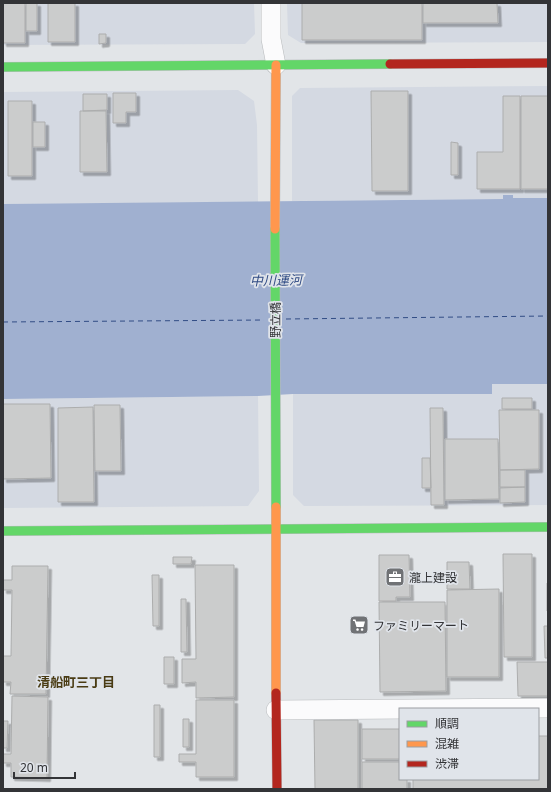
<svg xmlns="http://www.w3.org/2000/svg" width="551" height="792" font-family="'Noto Sans','Noto Sans JP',sans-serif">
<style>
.built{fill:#d4d9e2}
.water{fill:#a0b0d0}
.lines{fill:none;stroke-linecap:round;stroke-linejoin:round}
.ferry{stroke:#314c85;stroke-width:1;stroke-dasharray:5 4;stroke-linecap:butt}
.building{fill:#cbcccc;stroke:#acadad;filter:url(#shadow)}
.street-casing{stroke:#b8bbbd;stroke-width:20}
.fast-casing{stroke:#b8bbbd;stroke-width:10}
.slow-casing{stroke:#b8bbbd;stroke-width:10}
.jam-casing{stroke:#b8bbbd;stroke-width:10}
.street{stroke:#fbfbfc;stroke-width:19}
.fast{stroke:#63d668;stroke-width:9}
.slow{stroke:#ff974d;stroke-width:9}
.jam{stroke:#b3261e;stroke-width:9}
.labels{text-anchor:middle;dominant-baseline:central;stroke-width:3.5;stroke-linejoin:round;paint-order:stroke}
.street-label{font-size:12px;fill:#333437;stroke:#e0e4ea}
.poi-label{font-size:12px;fill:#333437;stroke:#e0e4ea;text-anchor:start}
.water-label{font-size:13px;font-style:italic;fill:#314c85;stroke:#e0e4ea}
.neighbourhood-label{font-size:13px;font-weight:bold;fill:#493b13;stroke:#e0e4ea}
</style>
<defs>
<filter id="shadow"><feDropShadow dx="3.5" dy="3.5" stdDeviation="0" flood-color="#0004"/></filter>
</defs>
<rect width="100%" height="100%" fill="#e2e5e8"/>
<!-- built -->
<path class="built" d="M3 3H254L255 34 245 44 3 45Z
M287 3H548V42L301 43 288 35Z
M548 86V198H513L512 195H504L503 199 292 201V96L300 88Z
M238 90 254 101 257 125 258 202 3 204V92Z
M492 384H548V505L304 506 293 495V394H492Z
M258 396 259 491 248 506 3 508V399Z"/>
<!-- water -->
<path class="water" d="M503 195H513V198H548V384H492V394H293L258 396 3 399V204L503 199Z"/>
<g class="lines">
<!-- ferry -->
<path class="ferry" d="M286 319 548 316
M3 322 264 320"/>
</g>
<!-- building -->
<path class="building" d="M3 3H25V43H3Z
M26 3H37V31H26Z
M48 3H75V42H48Z
M302 3H422V40H302Z
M423 3H497L498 23H423Z
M99 34H106V43L99 44Z
M371 91H408V191H372Z
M113 93H136V112H126V123H113Z
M83 94H107V110L83 111Z
M503 96H520V189H477V152H503Z
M521 96H548V189H521Z
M8 101H32V176H8Z
M80 111H106L107 172H80Z
M33 122H45V147H33Z
M451 142 458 143V175H451Z
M502 398H532V409H502Z
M3 404H50L51 478 3 479Z
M94 405H120L121 471H95Z
M93 407 94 502H58V408Z
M430 408H443L444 505H431Z
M499 410H539V469L500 470Z
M445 439H498L499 499 445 500Z
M422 458H430L431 488H422Z
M500 470H525V487H500Z
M525 487V502L500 503V488Z
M503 554H532V657H504Z
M379 555H409L410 597H396V601H379Z
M173 557H192L191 564H173Z
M447 562H469L470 589H447Z
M195 565H234V697L196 698V682L182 683V659H196Z
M12 566H48L46 694H10L11 682H3V656H11L12 590H3V580H12Z
M152 575H159V626H153Z
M547 583H548V611H547Z
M499 589V677H447V590Z
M181 599H186L187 652H181Z
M379 602H445L446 691 380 692Z
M544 626H548V658H545Z
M164 657H174V684H164Z
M517 662H548V696H518Z
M12 696 48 697 47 778 11 777V763H3V754H11Z
M196 700H234V777H196V762H179V754H196Z
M154 705H160V757H154Z
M183 719H189V747H183Z
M314 720H358V789H315Z
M3 721H8L7 748H3Z
M362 729H400V759H362Z
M538 736H548V789H413V779H538Z
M362 762H400V779H407V789H362Z"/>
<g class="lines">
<!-- street casing -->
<g class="street-casing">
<path id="street" d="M271 3V39L276 65
M276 710 548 708"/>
</g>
<!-- fast casing -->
<g class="fast-casing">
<path id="fast" d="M3 67 390 64
M275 229 276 507
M3 531 548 527"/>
</g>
<!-- slow casing -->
<g class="slow-casing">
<path id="slow" d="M275 229 276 65
M276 507V693"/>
</g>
<!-- jam casing -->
<g class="jam-casing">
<path id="jam" d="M390 64 548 63
M276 693 277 789"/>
</g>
<!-- street -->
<use href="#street" class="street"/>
<!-- fast -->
<use href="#fast" class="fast"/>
<!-- slow -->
<use href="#slow" class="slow"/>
<!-- jam -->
<use href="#jam" class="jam"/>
</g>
<!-- icons -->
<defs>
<g id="office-square" transform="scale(1)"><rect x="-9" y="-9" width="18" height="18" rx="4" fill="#707275" stroke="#e0e4ea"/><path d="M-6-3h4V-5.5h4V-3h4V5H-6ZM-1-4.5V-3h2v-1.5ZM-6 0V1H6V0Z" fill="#fff"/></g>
<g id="supermarket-square" transform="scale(1)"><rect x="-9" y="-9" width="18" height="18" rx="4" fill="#707275" stroke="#e0e4ea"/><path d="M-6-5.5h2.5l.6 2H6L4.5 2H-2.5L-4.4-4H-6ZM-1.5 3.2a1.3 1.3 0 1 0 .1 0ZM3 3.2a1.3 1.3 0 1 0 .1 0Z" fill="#fff"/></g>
</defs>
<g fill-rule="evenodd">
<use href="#office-square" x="395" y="577"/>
<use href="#supermarket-square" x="359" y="625"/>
</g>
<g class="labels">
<!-- street labels -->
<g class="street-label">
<text transform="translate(275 320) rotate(-90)">野立橋</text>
</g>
<!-- poi labels -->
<g class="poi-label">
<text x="409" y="577">瀧上建設</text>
<text x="373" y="625">ファミリーマート</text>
</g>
<!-- water labels -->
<g class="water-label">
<text transform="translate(276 280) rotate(-1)">中川運河</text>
</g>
<!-- neighbourhood labels -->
<g class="neighbourhood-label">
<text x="76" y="682">清船町三丁目</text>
</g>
</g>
<!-- border -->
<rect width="551" height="792" fill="none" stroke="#333437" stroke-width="8"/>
<!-- legend -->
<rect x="399" y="708" width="140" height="72" fill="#e0e4ea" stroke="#9b9ea2"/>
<rect x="407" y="721" width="20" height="6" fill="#63d668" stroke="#9b9ea2"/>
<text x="435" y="728" font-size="12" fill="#333437">順調</text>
<rect x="407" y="741" width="20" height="6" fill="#ff974d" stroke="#9b9ea2"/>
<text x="435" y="748" font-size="12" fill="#333437">混雑</text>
<rect x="407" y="761" width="20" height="6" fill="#b3261e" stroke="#9b9ea2"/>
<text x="435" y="768" font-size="12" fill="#333437">渋滞</text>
<!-- scale -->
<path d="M14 772v6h61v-6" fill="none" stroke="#333437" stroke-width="2"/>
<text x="20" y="772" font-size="12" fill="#333437" stroke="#e0e4ea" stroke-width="3" paint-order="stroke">20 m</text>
</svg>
